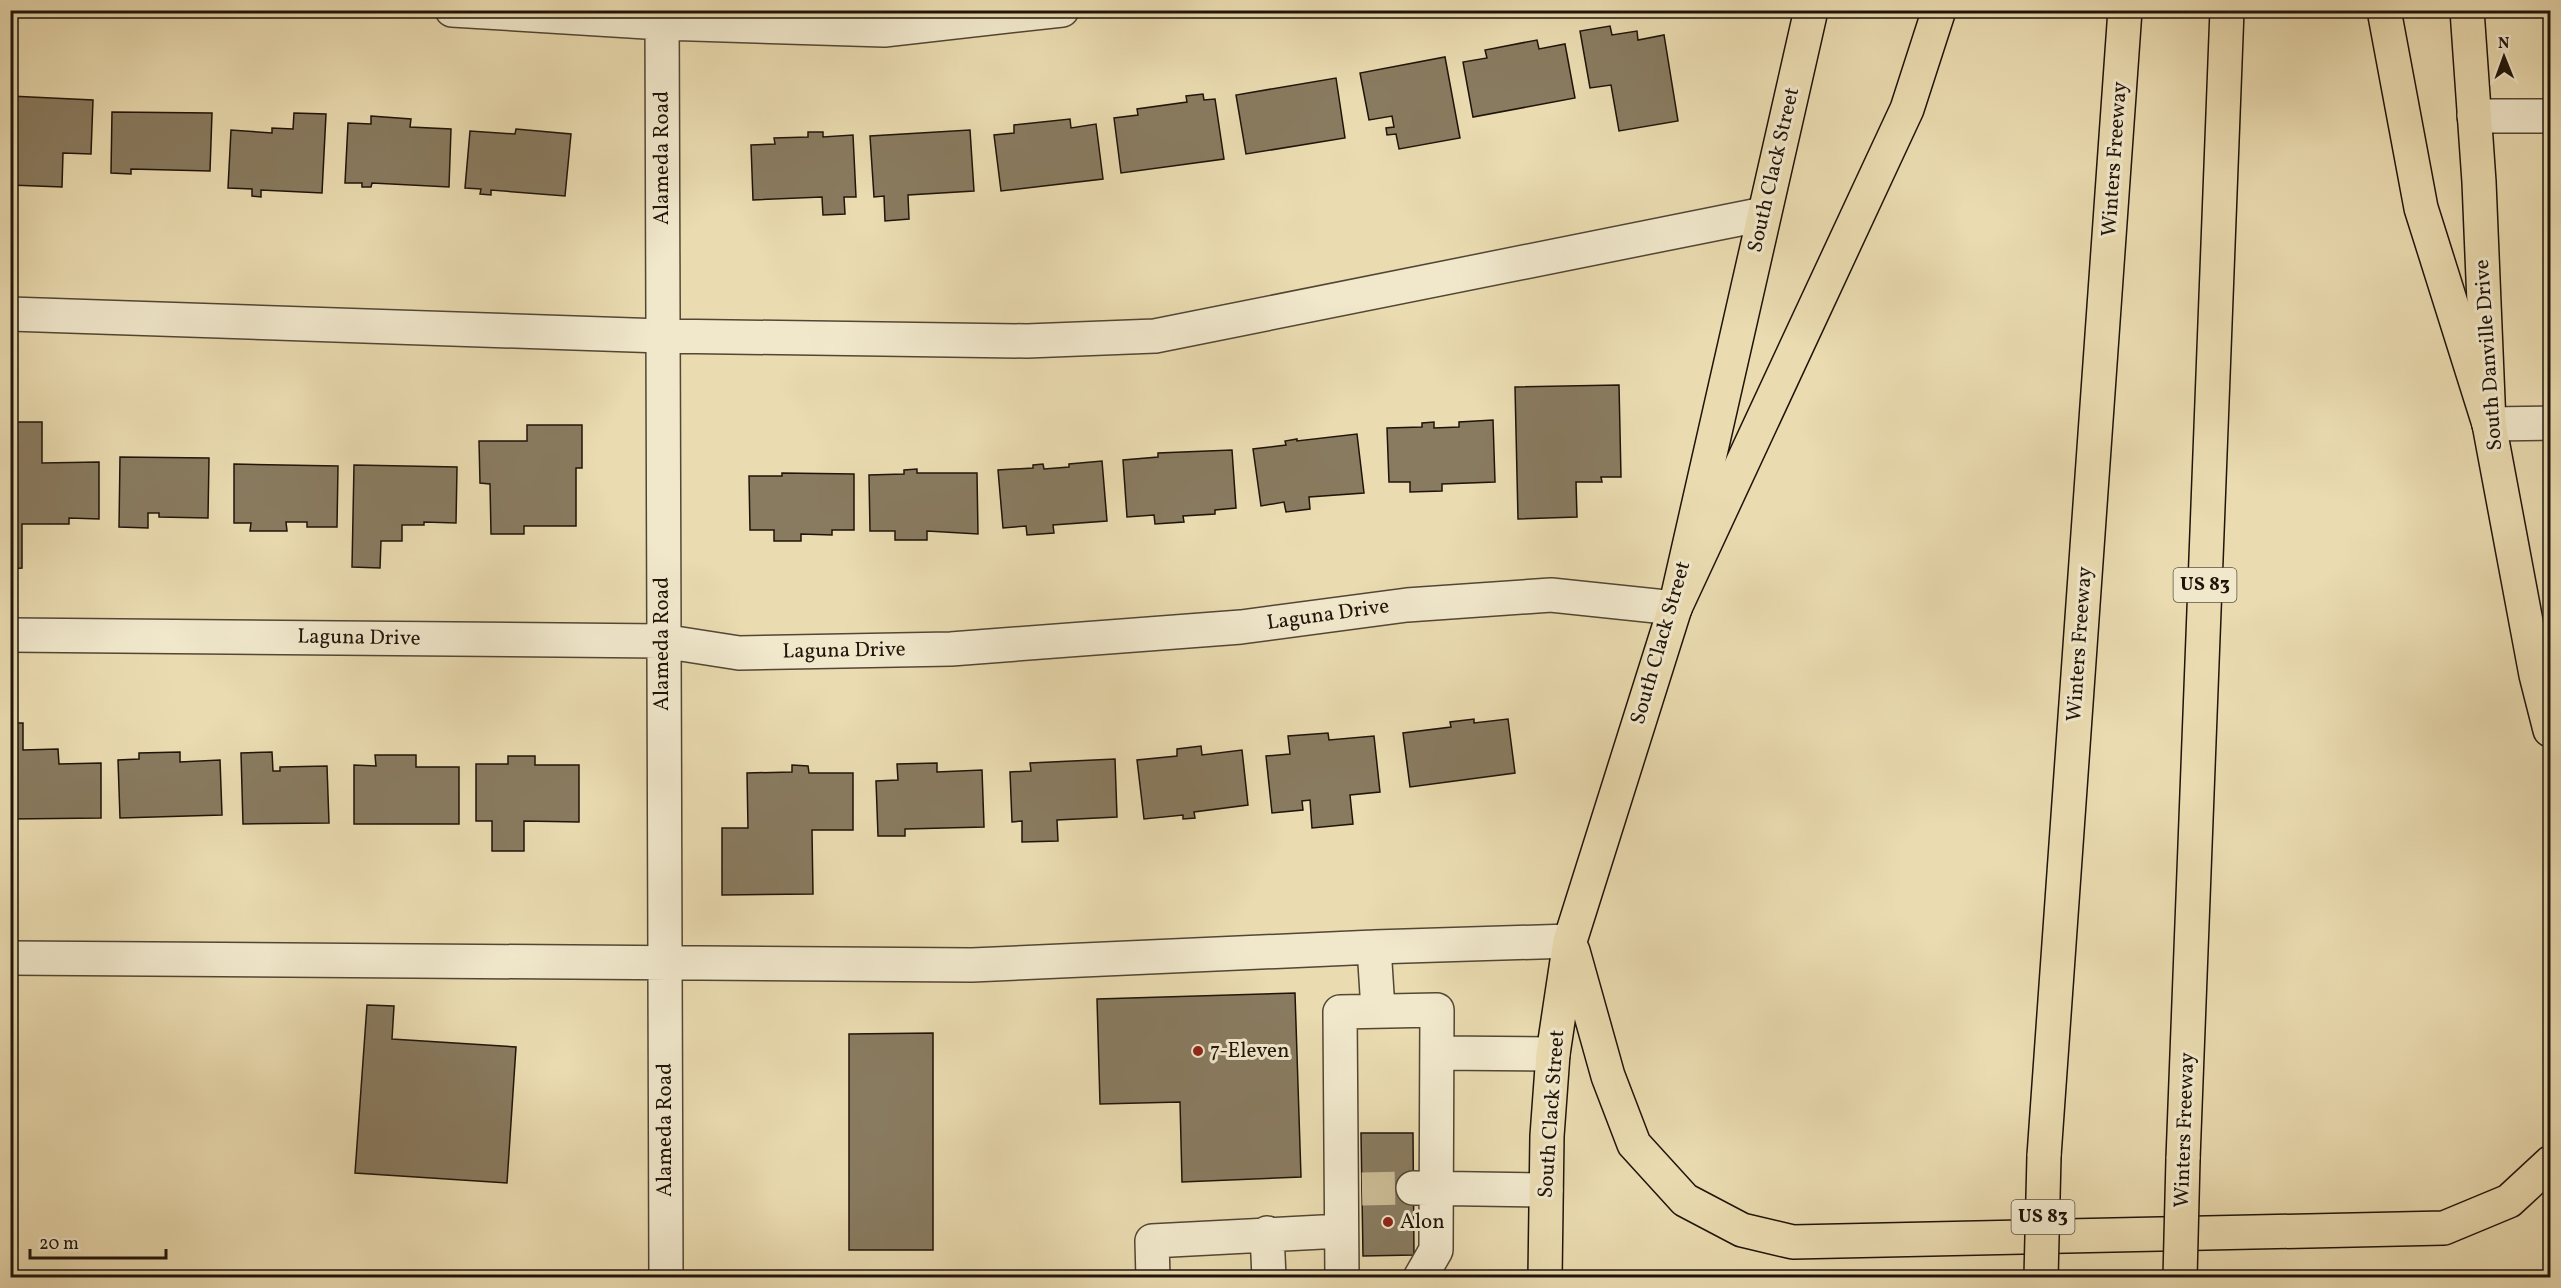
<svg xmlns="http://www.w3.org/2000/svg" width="2561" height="1288" font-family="Vollkorn,serif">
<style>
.building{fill:#897b60;stroke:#1f140a;stroke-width:1.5}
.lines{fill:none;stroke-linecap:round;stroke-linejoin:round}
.minor-tunnel{stroke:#ccbd97;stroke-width:33;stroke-dasharray:33 16;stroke-linecap:butt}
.minor-casing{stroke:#524634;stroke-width:36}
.major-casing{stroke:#1f140a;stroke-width:36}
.highway-casing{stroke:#1f140a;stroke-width:36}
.minor{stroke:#f1e8cc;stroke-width:33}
.major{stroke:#eadbb0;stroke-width:33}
.highway{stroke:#eadbb0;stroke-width:33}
.highway-bridge-casing{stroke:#1f140a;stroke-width:36;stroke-linecap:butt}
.highway-bridge{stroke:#eadbb0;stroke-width:33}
.poi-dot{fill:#8f2418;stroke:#f1e8cc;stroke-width:2}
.labels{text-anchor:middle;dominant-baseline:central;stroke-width:6;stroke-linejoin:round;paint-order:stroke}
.shield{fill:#f1e8cc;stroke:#5e5444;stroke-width:1.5}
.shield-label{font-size:20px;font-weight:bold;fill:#1f140a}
.street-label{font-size:21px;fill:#1f140a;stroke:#f1e8cc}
.poi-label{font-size:21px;fill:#1f140a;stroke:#f1e8cc;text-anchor:start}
</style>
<rect width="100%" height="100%" fill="#eadbb0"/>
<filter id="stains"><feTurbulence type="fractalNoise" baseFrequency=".00333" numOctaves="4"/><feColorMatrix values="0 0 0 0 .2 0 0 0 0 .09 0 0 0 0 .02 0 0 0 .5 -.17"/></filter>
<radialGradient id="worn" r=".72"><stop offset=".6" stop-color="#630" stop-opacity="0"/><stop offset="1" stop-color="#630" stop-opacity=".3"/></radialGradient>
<!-- building -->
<path class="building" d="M1610 26 1612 35 1637 31 1638 40 1664 35 1678 121 1619 131 1611 85 1590 88 1580 31Z
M1537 40 1539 49 1565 44 1575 98 1473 117 1463 62 1487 58 1485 50Z
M1445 57 1460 138 1399 149 1396 134 1387 135 1386 128 1394 127 1392 116 1369 120 1360 73Z
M1336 78 1345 138 1246 154 1236 95Z
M1203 94 1204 100 1215 99 1224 159 1121 173 1114 118 1138 115 1137 109 1187 102 1186 96Z
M10 96 93 100 91 154 63 153 62 187 10 185Z
M112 112 212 113 210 171 131 169V174L111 173Z
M294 113 326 114 322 193 261 190V197L252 196V189L228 188 231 130 272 133V128L293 129Z
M371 116 411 119 410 127 451 129 449 187 372 183 371 187H362V183H345L348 123 371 124Z
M1070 119 1071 128 1096 124 1103 179 1001 191 994 135 1014 133V125Z
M516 129 571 134 565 196 491 190V195L480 194 481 189 465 188 470 131 515 134Z
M970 130 974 191 908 195 909 219 885 221 884 196 874 197 870 136Z
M808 132H823V137L853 135 856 197H844L845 214 823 215 822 197 753 200 751 145 775 144 774 138 808 137Z
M1619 385 1621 477H1601L1602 482H1576L1577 517 1518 519 1515 387Z
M1493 420 1495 482 1442 484V491L1410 492V482H1389L1387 428 1422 427V423L1434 422V428L1459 427V422Z
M10 422H42V463L99 462V519L69 518V524H22V568L10 569Z
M527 425H582V468H576V526H524V534H491L490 484 480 483 479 441H527Z
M1357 434 1364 493 1309 497 1310 509 1286 512 1284 502 1261 506 1253 449 1286 445 1285 441 1297 439V441Z
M1232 450 1236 508 1215 510V514L1183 516 1184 522 1155 524 1154 515 1127 517 1123 460 1158 457V453Z
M120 457 209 458 208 518 159 517V513H148V528L119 527Z
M1102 461 1107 521 1053 525 1054 533 1027 535 1026 526 1003 528 998 470 1033 468V465L1043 464 1044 469 1069 467V464Z
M234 464 338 466 337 527H307V522H286L287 531H250L251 523H234Z
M354 465 457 467 456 523 424 522V525H402V541H381L380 568 352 567Z
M917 469V473H977L978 534 927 531V540H895V531H870L869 475 904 474V470Z
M782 473 854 474V530H832V535L801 534V541H774V530H750L749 476H782Z
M1474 719V723L1508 719 1515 773 1410 787 1403 733 1451 727 1450 722Z
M10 723H23V750L58 749 59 764 101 763V818L10 819Z
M1328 733 1329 740 1374 736 1380 792 1350 795 1353 824 1312 828 1310 800 1302 801 1303 810 1272 813 1266 756 1290 754 1288 736Z
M1201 746 1202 755 1242 750 1248 805 1194 812 1195 818 1183 819V815L1144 819 1137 760 1177 756V749Z
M180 752V762L220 760 222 815 120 818 118 760 139 759V753Z
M272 752 273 771H280V767L327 766 329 823 243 824 241 753Z
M375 755H416V767H459V824H354V765L376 766Z
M508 756H535V765H579V822L524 821V851H492V821H476V764H508Z
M1115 759 1117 817 1057 820 1058 841 1022 842V821L1012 822 1010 772 1031 771 1030 763Z
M937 763V772L982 770 984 827 905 829V836H878L876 781 898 780 897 764Z
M792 765 808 766 809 773H853V830H812L813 894 722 895V828H748L747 773 792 772Z
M1295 993 1301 1177 1182 1182 1180 1102 1100 1104 1097 999Z
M367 1005 394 1006 392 1039 516 1047 507 1183 355 1173Z
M933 1033V1250H849V1034Z
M1361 1133H1413L1414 1255 1363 1256Z"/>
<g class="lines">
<!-- minor-tunnel -->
<path class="minor-tunnel" d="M1362 1189 1413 1188"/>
<!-- minor casing -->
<g class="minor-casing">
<path id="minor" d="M452 10 662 23 884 30 1062 10
M662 10 666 1278
M2474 116H2550
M10 314 662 336 1027 341 1155 336 1764 214
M2489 424 2550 423
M10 635 662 641 739 653 951 649 1241 627 1407 605 1551 595 1675 608
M1374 947 1378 1010
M10 958 972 965 1374 947 1570 941
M1437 1053 1553 1054
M1413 1188 1546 1190
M1267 1233 1269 1278
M1153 1278 1152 1241 1341 1231
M1342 1278 1340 1012 1437 1010 1436 1250 1420 1278"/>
</g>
<!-- major casing -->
<g class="major-casing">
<path id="major" d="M2467 10 2479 182 2489 424 2536 675 2550 730
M1573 951 1608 1076 1634 1144 1685 1200 1742 1230 1793 1242 2444 1228 2509 1201 2550 1163
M1545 1278 1547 1136 1553 1054 1570 941 1675 608 1811 10"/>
</g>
<!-- highway casing -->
<g class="highway-casing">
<path id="highway" d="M2384 10 2421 208 2489 424
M1675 608 1907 109 1939 10
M2044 1156 2125 10
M2183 1159 2227 10"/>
</g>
<!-- minor -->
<use href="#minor" class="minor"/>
<!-- major -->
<use href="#major" class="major"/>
<!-- highway -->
<use href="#highway" class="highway"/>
<!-- highway-bridge casing -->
<g class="highway-bridge-casing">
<path id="highway-bridge" d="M2041 1278 2044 1156
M2180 1278 2183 1159"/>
</g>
<!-- highway-bridge -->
<use href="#highway-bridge" class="highway-bridge"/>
</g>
<!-- markers -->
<g class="poi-dot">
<circle cx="1198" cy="1051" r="6"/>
<circle cx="1388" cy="1222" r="6"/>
</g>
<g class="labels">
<!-- shield labels -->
<g class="shield">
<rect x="2173.5" y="568" width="63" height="34" rx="4.5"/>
<rect x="2011.5" y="1200" width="63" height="34" rx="4.5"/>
</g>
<g class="shield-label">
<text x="2205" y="585">US 83</text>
<text x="2043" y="1217">US 83</text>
</g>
<!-- street labels -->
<g class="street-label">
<text transform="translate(662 158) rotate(-90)">Alameda Road</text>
<text transform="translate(2115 159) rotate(-86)">Winters Freeway</text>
<text transform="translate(1774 170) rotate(-77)">South Clack Street</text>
<text transform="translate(2489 355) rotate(-94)">South Danville Drive</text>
<text transform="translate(1328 615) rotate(-8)">Laguna Drive</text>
<text transform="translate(359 638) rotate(1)">Laguna Drive</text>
<text transform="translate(1661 643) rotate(-74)">South Clack Street</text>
<text transform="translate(662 644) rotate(-90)">Alameda Road</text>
<text transform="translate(2080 644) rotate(-86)">Winters Freeway</text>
<text transform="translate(844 651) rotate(-1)">Laguna Drive</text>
<text transform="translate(1552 1114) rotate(-86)">South Clack Street</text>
<text transform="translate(665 1130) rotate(-90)">Alameda Road</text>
<text transform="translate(2185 1130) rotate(-88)">Winters Freeway</text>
</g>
<!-- poi labels -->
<g class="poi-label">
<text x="1210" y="1051">7-Eleven</text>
<text x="1400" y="1222">Alon</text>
</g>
</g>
<!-- margin -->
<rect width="2561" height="1288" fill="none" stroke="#eadbb0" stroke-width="36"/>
<rect x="12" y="12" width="2537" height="1264" fill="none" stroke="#1f140a" stroke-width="3"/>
<rect x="18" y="18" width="2525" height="1252" fill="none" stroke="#1f140a" stroke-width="1.5"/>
<!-- north arrow -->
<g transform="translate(2504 57) rotate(359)" stroke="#f1e8cc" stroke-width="4.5" paint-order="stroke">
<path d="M0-4.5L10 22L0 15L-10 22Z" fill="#1f140a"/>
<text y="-9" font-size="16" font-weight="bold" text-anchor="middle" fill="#1f140a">N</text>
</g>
<!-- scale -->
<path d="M30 1249v9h136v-9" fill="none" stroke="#1f140a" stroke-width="3"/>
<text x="39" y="1249" font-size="18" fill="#1f140a" stroke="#f1e8cc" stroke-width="4.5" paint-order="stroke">20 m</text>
<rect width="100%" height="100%" filter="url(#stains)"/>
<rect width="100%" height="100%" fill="url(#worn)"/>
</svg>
